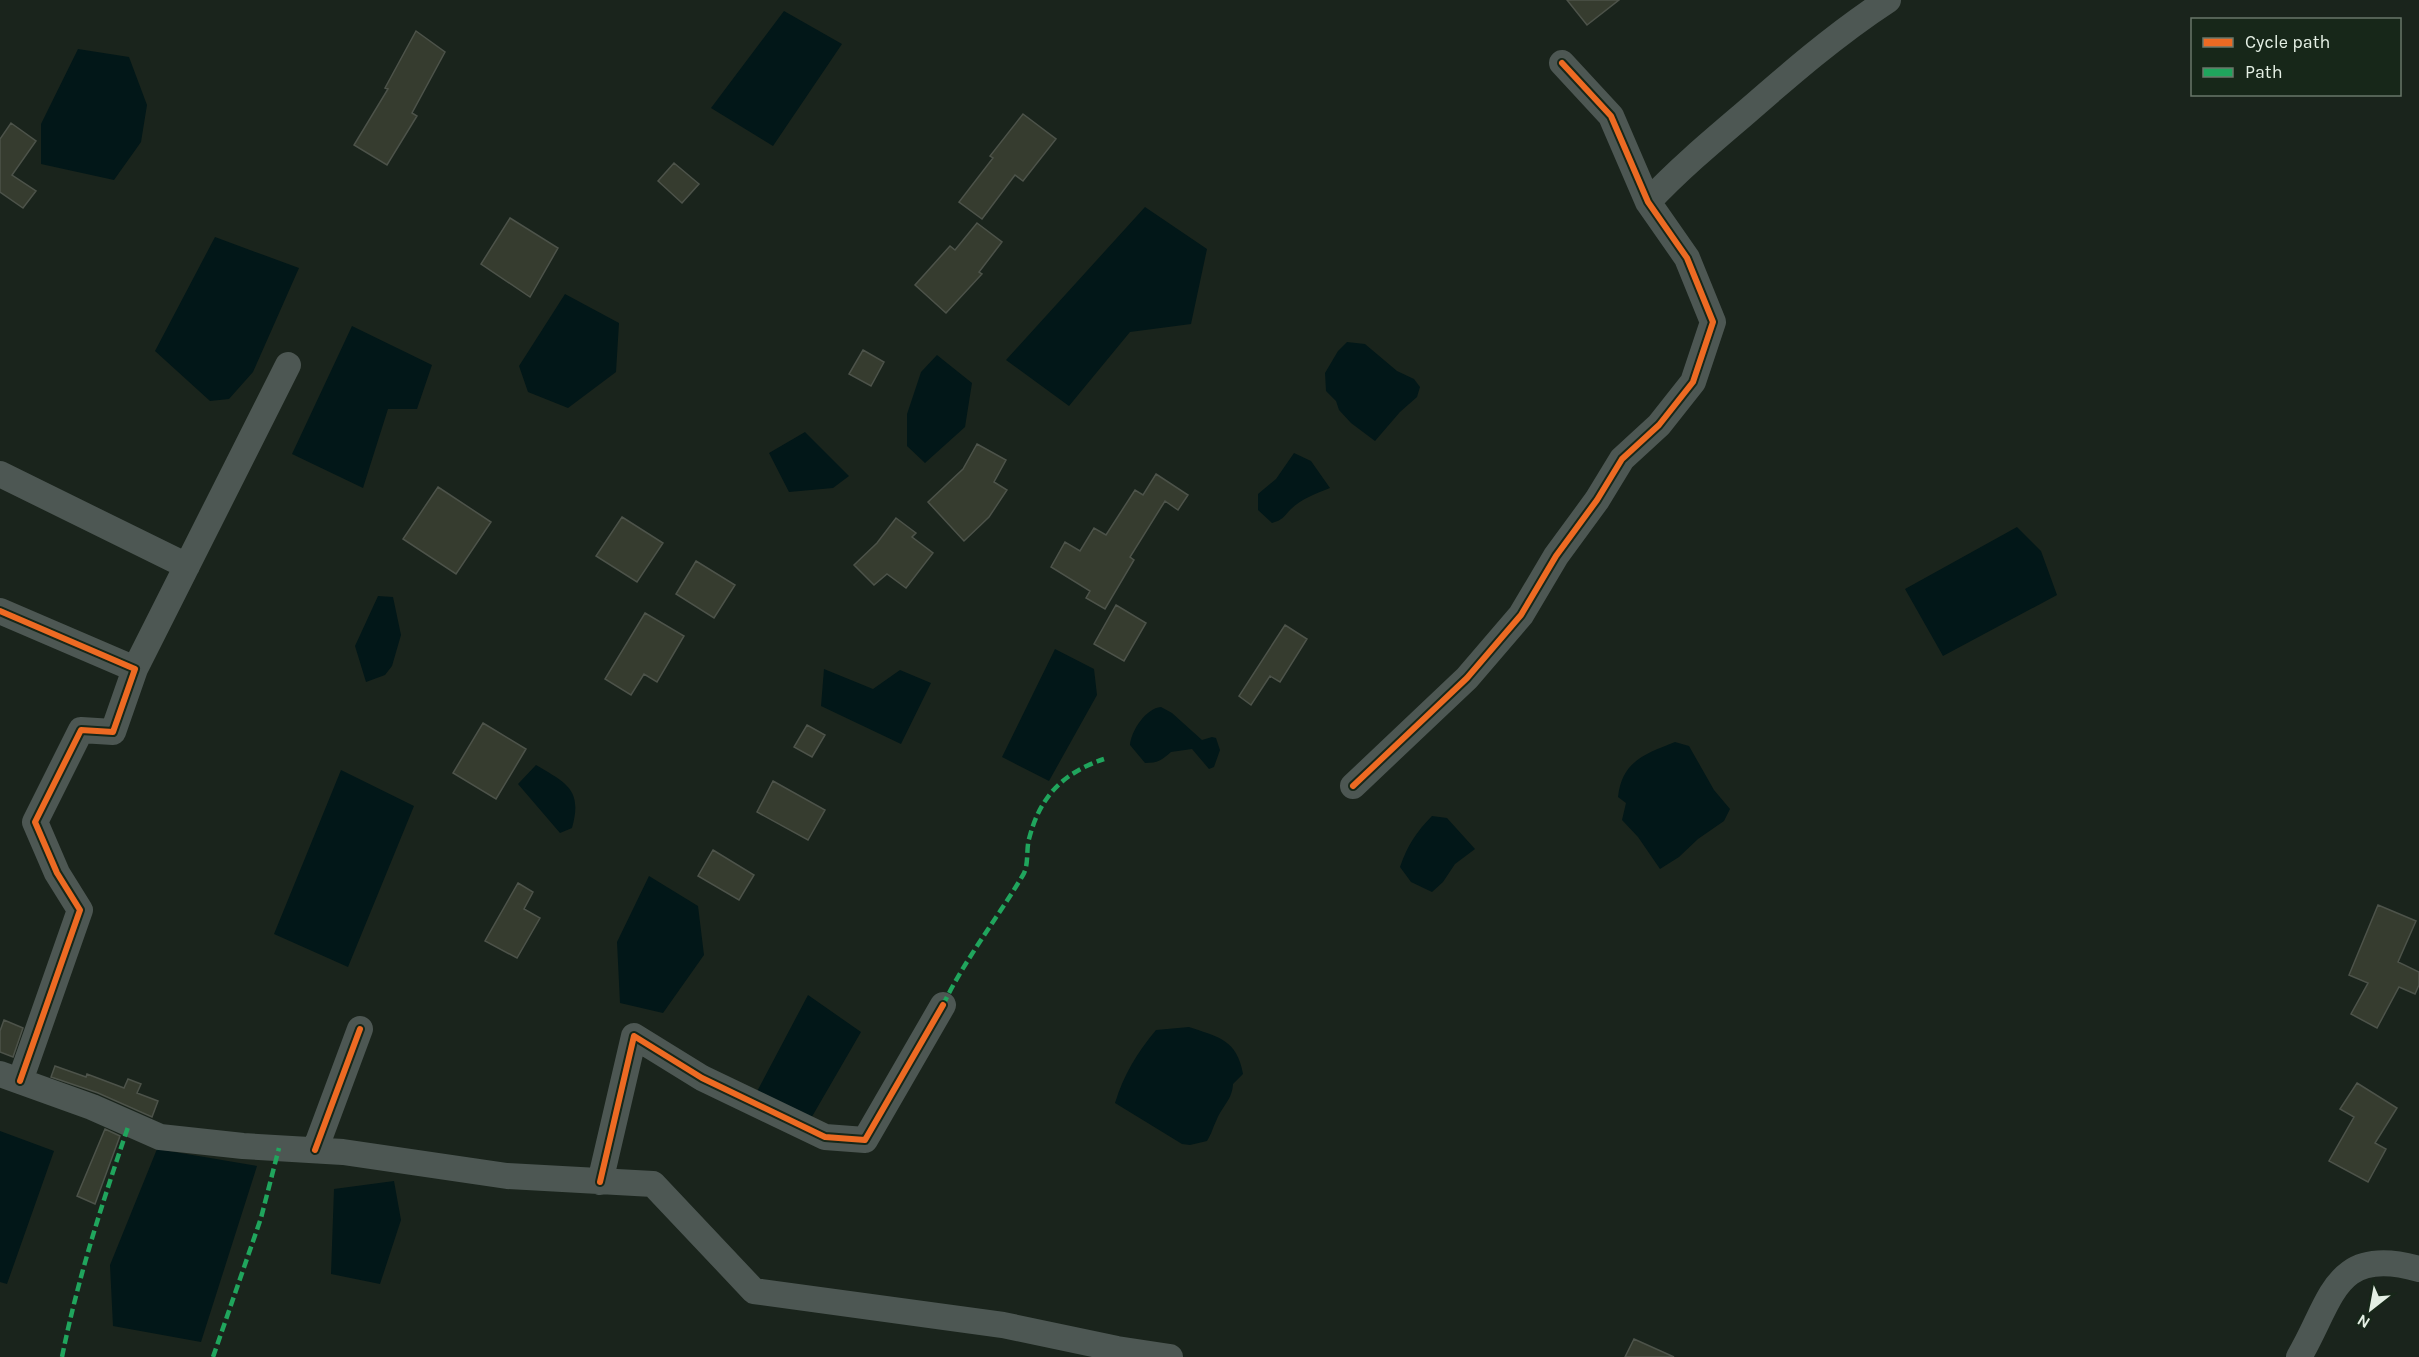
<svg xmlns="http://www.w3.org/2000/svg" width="2419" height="1357" font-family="Karla,sans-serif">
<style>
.water{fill:#021718}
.building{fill:#363c2f;stroke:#4d534a;stroke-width:1.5}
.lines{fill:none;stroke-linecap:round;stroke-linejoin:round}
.minor{stroke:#4d5753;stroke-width:26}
.quiet{stroke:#20a55d;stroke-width:4.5;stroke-dasharray:9 4.5;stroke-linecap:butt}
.cycleway-casing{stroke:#172719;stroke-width:10}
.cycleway{stroke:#ed6a23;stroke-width:6}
</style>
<rect width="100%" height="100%" fill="#1a241c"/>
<!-- water -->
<path class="water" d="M784 11 842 44 773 146 711 108Z
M78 49 129 57 147 105 141 142 114 180 41 164V124Z
M1145 207 1207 249 1191 324 1130 332 1069 406 1006 360Z
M215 237 299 268 253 372 229 399 210 401 155 351Z
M565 294 619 323 616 372 568 408 528 392 519 366Z
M352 326 432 365 417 409H388L363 488 292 454Z
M1347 342 1365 344 1397 371 1414 379 1420 387 1417 397 1400 412 1375 441 1351 423 1339 410 1336 401 1326 391 1325 373 1338 351Z
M937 355 972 383 965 427 925 463 907 446V414L921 372Z
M805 432 849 476 833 488 789 492 769 453Z
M1294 453 1311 461 1330 488C1317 493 1301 499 1291 509 1283 517 1283 520 1272 523L1258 510V494L1276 479Z
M2017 527 2041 551 2057 595 1943 656 1905 589Z
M378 596 393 597 401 635 392 666 385 675 366 682 355 646Z
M1055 649 1094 669 1097 695 1049 781 1002 757Z
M824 669 873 689 900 670 931 683 901 744 821 706Z
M1161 707 1172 713 1202 740 1212 737 1216 738 1220 750 1214 767 1209 769 1192 749 1171 752C1162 760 1158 763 1145 763L1130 745C1131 731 1146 708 1161 707Z
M1675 742 1689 746 1714 790 1730 809 1724 821 1698 839 1679 857 1660 869 1638 837 1622 820 1626 803 1618 797C1622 761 1645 754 1675 742Z
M536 765C566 783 583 789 572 828L560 833 518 784Z
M341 770 414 806 348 967 274 934Z
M1432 816 1447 818 1475 849 1455 864 1443 882 1432 892 1411 882 1400 867C1407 846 1417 831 1432 816Z
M649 876 698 906 704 955 663 1013 620 1003 617 942Z
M808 995 861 1032 806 1127 752 1101Z
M1189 1027C1219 1037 1237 1040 1243 1074L1233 1084C1232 1100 1223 1105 1217 1119 1213 1127 1212 1133 1207 1141L1190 1145 1182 1144 1115 1103C1124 1074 1137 1053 1156 1030Z
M0 1131 54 1151 7 1284 0 1282Z
M157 1149 257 1166 201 1342 113 1326 110 1265Z
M394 1181 401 1220 380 1284 331 1274 334 1189Z"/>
<!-- building -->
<path class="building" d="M1567 0H1619L1587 25Z
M416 31 445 52 412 113 417 116 387 165 354 145 388 89 385 88Z
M1023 114 1056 139 1023 181 1015 175 982 219 959 202 993 158 990 156Z
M11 123 36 141 12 175 36 191 23 208 0 192V139Z
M674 163 699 184 682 203 658 181Z
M510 218 558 248 530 297 481 264Z
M977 223 1002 242 979 272 982 274 946 313 915 285 950 246 955 250Z
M863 350 884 362 871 386 849 374Z
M977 444 1006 460 994 482 1007 490 989 517 964 541 928 502 963 469Z
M1156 474 1188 495 1178 510 1165 501 1130 557 1134 560 1105 609 1086 598 1090 591 1051 567 1065 542 1080 551 1094 528 1106 535 1135 490 1143 495Z
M438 487 491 522 456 574 403 539Z
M622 517 663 543 637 582 596 556Z
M896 518 916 533 912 537 933 553 906 588 887 574 874 585 854 565 877 543Z
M696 561 735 585 714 618 676 594Z
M1116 605 1146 623 1124 661 1094 644Z
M645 613 684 636 657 682 644 674 631 695 605 679Z
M1285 625 1307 639 1280 682 1270 676 1251 705 1239 696Z
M483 723 526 749 496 799 453 773Z
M807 725 825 735 812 757 794 747Z
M773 781 825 810 808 840 757 812Z
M713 850 754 875 739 900 698 876Z
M518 883 533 892 524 909 540 918 517 958 485 941Z
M2378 905 2416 921 2398 962 2419 972V985L2415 994 2399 987 2377 1028 2351 1014 2368 983 2349 975Z
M4 1020 23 1028 13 1057 0 1052V1031Z
M55 1066 86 1077 87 1074 124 1088 128 1079 141 1084 137 1093 158 1101 152 1117 98 1093 51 1077Z
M2357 1083 2397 1108 2375 1143 2386 1149 2368 1182 2329 1161 2354 1117 2340 1109Z
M105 1129 120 1136 95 1204 77 1196Z
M1634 1339 1674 1357H1625Z"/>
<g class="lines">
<!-- minor -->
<path class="minor" d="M1648 202C1677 171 1710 143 1743 115 1790 74 1836 34 1888 0
M0 474 187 566
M0 611 135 669 113 732 81 730 35 822 57 873 80 910 20 1081
M135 669 288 365
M1353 786 1467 678 1521 615 1556 556 1597 500 1622 459 1659 425 1693 382 1713 322 1687 258 1648 202 1611 116 1562 63
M0 1074 92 1107 160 1137 243 1146 343 1152 507 1176 653 1184 754 1291 1003 1325 1117 1349 1170 1357
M315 1150 360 1029
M600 1182 634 1036 702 1078 825 1137 865 1140 943 1005
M2299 1357C2333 1299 2334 1245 2419 1269"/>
<!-- quiet -->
<path class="quiet" d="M943 1005C965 959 997 919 1023 875 1029 865 1026 850 1029 839 1040 796 1063 773 1104 759
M62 1357C78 1277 103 1201 129 1124
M213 1357 261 1218 279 1148"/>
<!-- cycleway casing -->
<g class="cycleway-casing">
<path id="cycleway" d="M0 611 135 669 113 732 81 730 35 822 57 873 80 910 20 1081
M1353 786 1467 678 1521 615 1556 556 1597 500 1622 459 1659 425 1693 382 1713 322 1687 258 1648 202 1611 116 1562 63
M315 1150 360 1029
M600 1182 634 1036 702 1078 825 1137 865 1140 943 1005"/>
</g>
<!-- cycleway -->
<use href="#cycleway" class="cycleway"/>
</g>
<!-- legend -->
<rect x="2191" y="18" width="210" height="78" fill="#172719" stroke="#69776a" stroke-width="1.5"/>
<rect x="2203" y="38" width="30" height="9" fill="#ed6a23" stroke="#69776a" stroke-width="1.5"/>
<text x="2245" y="48" font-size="18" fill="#e4efe4">Cycle path</text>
<rect x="2203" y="68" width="30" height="9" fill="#20a55d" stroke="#69776a" stroke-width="1.5"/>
<text x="2245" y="78" font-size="18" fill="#e4efe4">Path</text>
<!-- north arrow -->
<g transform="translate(2371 1309) rotate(211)" stroke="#172719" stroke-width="4.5" paint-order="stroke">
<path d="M0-4.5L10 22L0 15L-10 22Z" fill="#e4efe4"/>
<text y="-9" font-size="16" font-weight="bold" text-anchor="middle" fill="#e4efe4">N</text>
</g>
</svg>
